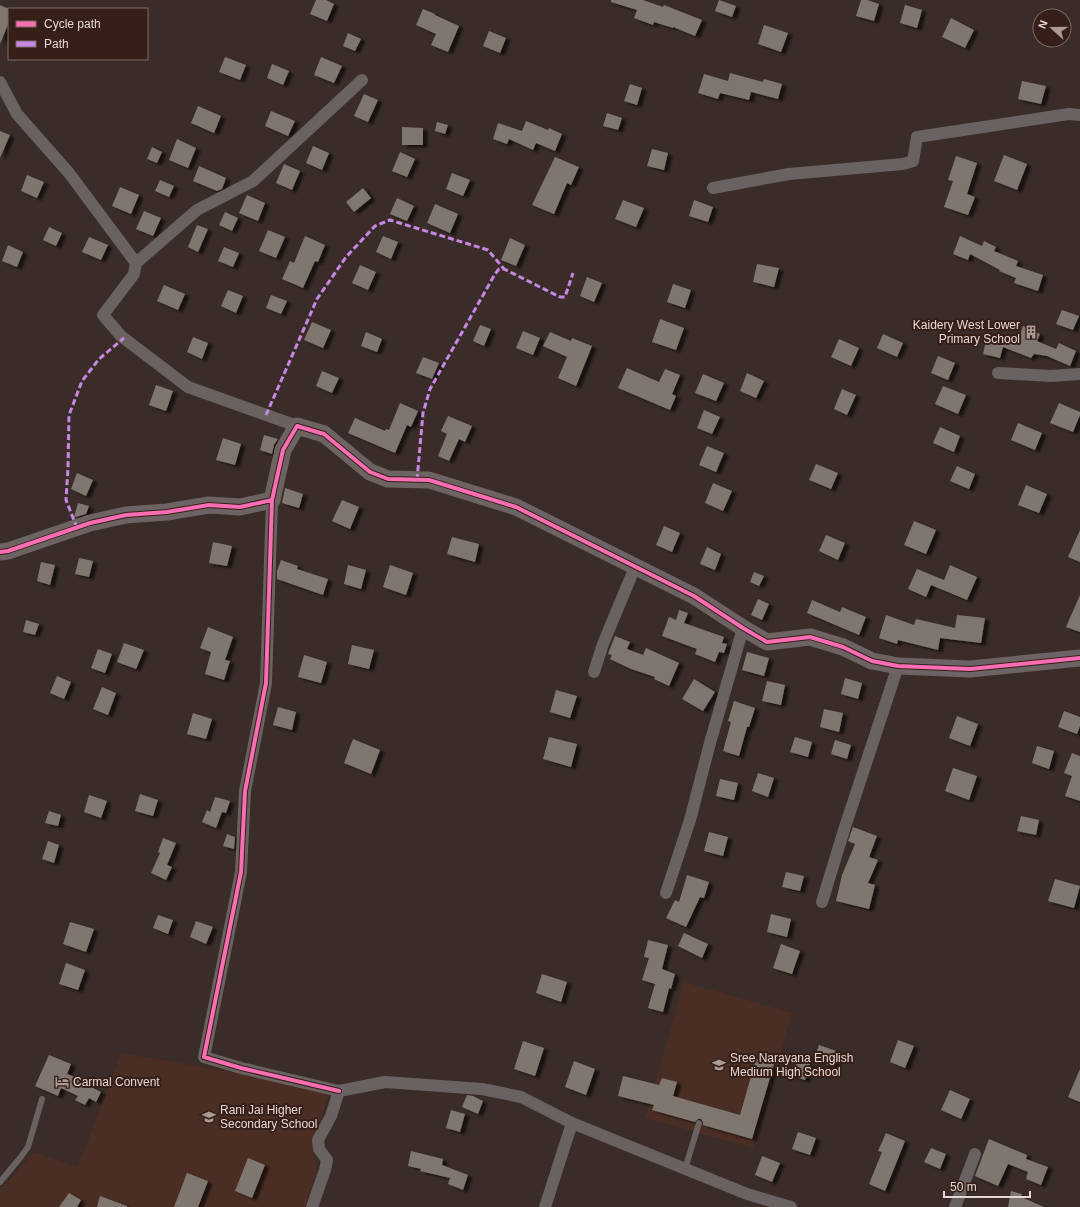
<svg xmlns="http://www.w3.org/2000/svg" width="1080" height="1207" font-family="Arial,sans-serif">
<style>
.built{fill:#4a2e24}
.building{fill:#807670;filter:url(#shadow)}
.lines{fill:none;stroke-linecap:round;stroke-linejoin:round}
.lane{stroke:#6a6161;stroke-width:6}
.street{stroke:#6a6161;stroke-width:12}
.secondary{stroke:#6d6362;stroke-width:17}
.quiet{stroke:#c787e3;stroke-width:3;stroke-dasharray:6 3;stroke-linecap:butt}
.cycleway-casing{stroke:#361f18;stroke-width:6}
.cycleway{stroke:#f96db3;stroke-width:4}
.labels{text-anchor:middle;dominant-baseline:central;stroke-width:4;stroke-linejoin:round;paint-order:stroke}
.poi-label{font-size:12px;fill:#e7d7d2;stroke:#361f18;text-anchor:start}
</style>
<defs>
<filter id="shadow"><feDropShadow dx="4.5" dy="2.5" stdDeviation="1" flood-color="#0009"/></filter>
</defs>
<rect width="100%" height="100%" fill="#3a2c28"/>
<!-- built -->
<path class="built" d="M684 982 792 1013 753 1148 645 1118Z
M121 1053 331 1089 312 1144 317 1171 305 1207H0V1190L34 1152 78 1167Z"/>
<!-- building -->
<path class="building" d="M316 0H326L334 4 327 21 310 14Z
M611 0H643L663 7 664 5 702 20 695 36 673 27V28L654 22 653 25 634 18 637 10 611 2Z
M719 0 736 6 732 17 715 11Z
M861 0H867L879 4 874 21 856 16Z
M0 5 9 9V22L0 44Z
M905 5 922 10 917 28 900 23Z
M423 9 435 14V15L459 26 448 52 431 45 436 34 416 25Z
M951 18 974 30 965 48 942 37Z
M764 25 788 33 781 52 758 44Z
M489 31 506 38 500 53 483 46Z
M348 33 361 39 355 51 343 46Z
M225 57 246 65 240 80 219 72Z
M321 57 342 66 334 83 314 75Z
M272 64 289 71 283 85 267 78Z
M730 73 763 82 764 79 782 84 778 99 751 92 749 100 720 93 718 99 698 93 704 74 728 81Z
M1022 81 1046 86 1041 104 1018 99Z
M630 84 642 88 637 105 624 101Z
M364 94 378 100 368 122 354 116Z
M198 106 221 116 214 133 191 123Z
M271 111 295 121 288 136 265 126Z
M607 113 622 118 618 130 603 126Z
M526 121 548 130 549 128 562 134 555 151 536 143 533 150 509 139 507 144 493 139 498 123 522 131Z
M437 122 448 125 445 134 435 131Z
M402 127 423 128V145H402Z
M0 131 10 135 0 158Z
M177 139 196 148 188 168 169 160Z
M313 146 329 153 322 170 306 163Z
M152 147 162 152 157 163 147 159Z
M652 149 668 153 664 170 647 166Z
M400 152 415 159 407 177 392 171Z
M1004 155 1027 164 1017 190 994 181Z
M956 156 977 163 967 194 975 197 968 215 944 207 953 181 948 180Z
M555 157 579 167 571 185 567 183 554 214 532 205Z
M284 164 300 171 292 190 276 183Z
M199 166 226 178 222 189 217 191 193 181Z
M452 173 470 180 463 196 446 189Z
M27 175 44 182 37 198 21 191Z
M160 180 174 186 169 197 155 191Z
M120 187 139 195 131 214 112 206Z
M363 188 371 198 354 212 346 202Z
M247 195 265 203 258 221 239 213Z
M397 198 414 206 407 221 390 214Z
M623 200 644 208 636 227 615 219Z
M694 200 713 207 708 222 689 216Z
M435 204 458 214 450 233 427 223Z
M144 211 161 218 153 236 136 229Z
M225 212 238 218 232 231 219 225Z
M197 225 208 229 198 252 188 247Z
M49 227 62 233 56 246 43 240Z
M268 230 285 237 276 258 259 251Z
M305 236 325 245 318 262 315 261 303 288 282 279 290 261 294 263Z
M383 236 398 242 391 259 376 252Z
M960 236 982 246 984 241 996 247 994 251 1018 261 1016 266 1043 275 1038 291 1014 283 1016 278 999 271 1000 270 970 254 968 260 953 254Z
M89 237 108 245 101 260 82 252Z
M510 238 525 245 516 266 501 260Z
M8 245 23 252 17 267 2 261Z
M224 247 239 253 233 267 218 261Z
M757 264 779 268 774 287 753 282Z
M360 265 376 272 368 290 352 283Z
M587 277 602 283 594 302 580 296Z
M673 284 691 290 685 308 667 302Z
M164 285 185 294 178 310 157 301Z
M228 290 243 296 236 313 221 306Z
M271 295 287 301 281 314 266 308Z
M1062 310 1079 316 1073 330 1056 324Z
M660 319 684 328 676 350 652 342Z
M312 322 331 330 323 348 304 340Z
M480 325 491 329 484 346 473 341Z
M1023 326 1040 334 1037 341 1056 349 1059 343 1076 351 1070 366 1047 356 1034 354 1031 358 1003 347 1000 358 983 354 987 336 1018 342Z
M523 331 540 338 533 355 516 348Z
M366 332 382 339 377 352 361 346Z
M550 332 571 341 572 338 592 346 576 386 558 378 567 357 543 346Z
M883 334 903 343 897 357 877 348Z
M193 337 208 343 202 359 187 352Z
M839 339 859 348 851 366 831 357Z
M938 356 955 363 948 380 931 373Z
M423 357 439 363 432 379 416 373Z
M627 368 659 382 665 369 680 375 672 394 676 396 670 410 618 388Z
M322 371 339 378 332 393 316 386Z
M747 373 764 381 756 398 740 391Z
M703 374 724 383 716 401 695 393Z
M156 385 173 391 166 411 149 405Z
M943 386 966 395 958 414 935 404Z
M842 389 856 395 847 415 834 409Z
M400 403 418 411 411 427 407 425 395 453 348 433 355 418 385 431 386 429 389 430Z
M1059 403 1080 412V415L1073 432 1050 423Z
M704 410 720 417 712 434 697 428Z
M448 416 472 426 465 442 459 439 449 461 438 456 447 434 441 431Z
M1018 423 1042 433 1035 450 1011 440Z
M940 427 960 436 954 452 933 443Z
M264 435 278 439 274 445 272 454 260 450Z
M223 438 241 444 235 465 216 460Z
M707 446 724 453 716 472 699 465Z
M816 464 838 473 831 489 809 480Z
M957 466 975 474 969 489 950 481Z
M77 473 93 480 86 496 71 489Z
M713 483 732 491 723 511 705 503Z
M1026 485 1047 494 1039 513 1018 505Z
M285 488 303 494 299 508 282 503Z
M342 500 359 507 350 529 332 521Z
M78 503 89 506 86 514 76 517H74Z
M914 521 936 530 926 554 904 545Z
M664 526 680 533 672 552 656 545Z
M1080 530V562L1068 557Z
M826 535 845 543 838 560 819 551Z
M452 537 479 544 475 562 447 554Z
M213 542 232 546 227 566 209 563Z
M707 547 721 554 715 570 700 564Z
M79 558 93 561 89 577 75 574Z
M281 560 298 566 297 569 328 579 323 595 277 579V571Z
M41 562 55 565 50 585 37 581Z
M348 565 366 570 361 589 344 584Z
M390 565 413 573 406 595 383 587Z
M950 565 977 577 967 600 931 585 926 597 908 589 917 569 944 580Z
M754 572 764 576 759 586 750 582Z
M1080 595V632L1066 627Z
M758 599 769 604 762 620 751 615Z
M812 600 840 612 842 607 866 617 859 635 807 613Z
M679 610 688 613 684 623 724 637 722 643 727 644 724 653 719 652 715 662 695 654 697 649 662 636 669 617 676 620Z
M886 615 914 625 916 619 955 628 957 615 985 618 981 643 940 638 938 650 898 640 897 644 879 638Z
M26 620 39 624 35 635 23 632Z
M208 627 233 637 225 660 230 661 224 680 205 674 211 652 200 648Z
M615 636 630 642 627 649 643 655 646 648 679 663 669 686 654 679 655 677 631 669 610 659 612 655 608 654Z
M124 643 144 650 136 669 117 662Z
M352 645 374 650 369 669 348 664Z
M98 649 112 654 105 673 91 668Z
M747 652 769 658 764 676 742 670Z
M304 655 327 662 321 683 298 677Z
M57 676 71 682 64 699 50 693Z
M845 678 862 683 858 699 841 694Z
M694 679 715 692 703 711 682 699Z
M767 681 785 685 781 705 762 701Z
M102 687 116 693 108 715 93 709Z
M556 690 577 696 570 718 550 712Z
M734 701 755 708 749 727H747L739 756 723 751 731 722 728 721Z
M278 707 296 712 292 730 273 725Z
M824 709 843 713 839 732 820 727Z
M1064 711 1080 717V726L1077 734 1058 727Z
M193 713 212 719 206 739 187 734Z
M957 716 978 724 970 746 949 738Z
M549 737 577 744 571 767 543 759Z
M795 737 812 742 808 757 790 752Z
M353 739 380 750 371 774 344 763Z
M835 740 851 745 847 759 831 754Z
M1037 746 1054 751 1049 769 1032 763Z
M1072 753 1080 756V801L1065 796 1072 776 1064 773Z
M953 768 977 776 969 800 945 791Z
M758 773 774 778 768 797 752 791Z
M720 779 738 783 734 800 716 796Z
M140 794 158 800 153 816 135 811Z
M89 795 107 801 101 818 84 812Z
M215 797 230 801 226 813 222 812 216 828 202 822 207 810 210 812Z
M49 811 61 815 58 826 45 823Z
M1021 816 1039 820 1036 835 1017 831Z
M853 827 877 836 869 857 878 860 868 883 875 885 869 909 836 901 842 875 855 844 848 841Z
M709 832 728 837 723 856 704 851Z
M227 834 235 837 234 849 223 846Z
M163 838 176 843 167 865 172 867 166 880 151 873 160 853 158 852Z
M48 841 59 845 54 863 42 859Z
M786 872 804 876 800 891 782 887Z
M687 875 709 882 704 898 700 897 686 927 666 918 675 900 679 902Z
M1055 879 1080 886 1074 908 1048 901Z
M771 914 791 919 787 937 767 932Z
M158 915 173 920 168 934 153 928Z
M196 921 213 927 206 944 190 937Z
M70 922 94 929 86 952 63 944Z
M684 933 708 944 702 958 678 946Z
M648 940 668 945 662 969 675 974 671 989 669 988 663 1012 648 1008 655 984 642 980 649 958 644 957Z
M781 944 800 951 792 974 773 968Z
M66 963 85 970 78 990 59 984Z
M542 974 567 982 561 1002 536 993Z
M898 1040 914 1046 905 1068 890 1062Z
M523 1041 544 1048 535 1076 514 1069Z
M819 1045 839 1052 834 1067 814 1060Z
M49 1055 71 1064 67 1074 92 1084 91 1087 101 1092 96 1102 89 1098 85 1105 75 1100 78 1096 61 1088 58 1096 35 1086Z
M756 1059 774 1064 752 1139 703 1125V1122L701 1119H698L695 1122 652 1110 654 1105 618 1096 623 1076 659 1085 662 1078 677 1082 673 1096 740 1115Z
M798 1060 810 1064 805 1080 792 1076Z
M574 1061 595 1069 586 1095 565 1087Z
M1080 1069V1102L1068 1097Z
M950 1090 970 1099 961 1119 941 1110Z
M467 1095 473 1096 483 1101 478 1114 462 1107Z
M451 1110 465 1114 460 1132 446 1128Z
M798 1132 816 1138 810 1155 792 1149Z
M886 1133 905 1141 885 1191 869 1184 882 1152 878 1151Z
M989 1139 1027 1155 1026 1159 1048 1167 1041 1185 1026 1179 1028 1172 1008 1164 998 1186 975 1176Z
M931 1148 946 1154 940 1169 924 1162Z
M411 1151 443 1159 442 1165 468 1175 463 1190 448 1184 450 1178 420 1171 421 1169 408 1166Z
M762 1156 780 1163 772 1182 755 1175Z
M248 1158 265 1165 252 1198 235 1191Z
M187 1173 208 1181 198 1207H174Z
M1011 1191 1022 1194 1021 1197 1044 1207H1008Z
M69 1193 81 1200 77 1207H59Z
M100 1196 127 1206V1207H97Z"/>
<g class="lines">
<!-- lane -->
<path class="lane" d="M685 1169 699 1123
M0 1182 20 1158 28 1147 42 1099"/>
<!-- street -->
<path class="street" d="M0 82 17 114 69 173 136 263 134 274 103 315 121 336 188 387 297 426
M713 188 789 174 903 164 913 161 917 137 1069 114 1080 115
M136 263 197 210 253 181 362 80
M998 373 1051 376 1080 374
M272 500 266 683 245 791 241 872 204 1057 241 1068 339 1091
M594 672 603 644 635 567
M666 893 690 820 710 743 743 628
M822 902 844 830 898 666
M312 1207 325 1170 327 1160 319 1149 318 1140 331 1116 339 1091 385 1082 482 1089 521 1097 572 1123 747 1194 791 1207
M545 1207 572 1123
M955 1207 975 1154"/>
<!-- secondary -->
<path class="secondary" d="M0 552 8 551 90 523 126 515 167 512 209 505 240 507 272 500 283 450 297 426 324 434 370 472 388 479 429 480 516 507 694 596 743 628 767 642 810 637 843 647 872 661 898 666 970 669 1080 658"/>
<!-- quiet -->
<path class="quiet" d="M266 415 317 299 346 257 375 226 390 220 488 250 504 269
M417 480 423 413 430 389 495 274 499 269H504L560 297H565L573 273
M77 528 66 500 68 468 69 415 82 381 99 359 124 338"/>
<!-- cycleway casing -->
<g class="cycleway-casing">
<path id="cycleway" d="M272 500 266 683 245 791 241 872 204 1057 241 1068 339 1091
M0 552 8 551 90 523 126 515 167 512 209 505 240 507 272 500 283 450 297 426 324 434 370 472 388 479 429 480 516 507 694 596 743 628 767 642 810 637 843 647 872 661 898 666 970 669 1080 658"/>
</g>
<!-- cycleway -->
<use href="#cycleway" class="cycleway"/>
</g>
<!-- icons -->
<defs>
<g id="building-bare" transform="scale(1.08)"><path d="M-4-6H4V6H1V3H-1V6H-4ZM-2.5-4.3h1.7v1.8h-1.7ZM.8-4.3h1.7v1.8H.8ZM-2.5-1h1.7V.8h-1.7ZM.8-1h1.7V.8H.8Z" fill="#aa9b96" stroke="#361f18" stroke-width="2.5" paint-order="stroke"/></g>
<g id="school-bare" transform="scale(1.08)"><path d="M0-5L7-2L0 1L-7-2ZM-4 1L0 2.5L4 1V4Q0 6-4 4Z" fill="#aa9b96" stroke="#361f18" stroke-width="2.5" paint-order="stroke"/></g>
<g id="hotel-bare" transform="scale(1.08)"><path d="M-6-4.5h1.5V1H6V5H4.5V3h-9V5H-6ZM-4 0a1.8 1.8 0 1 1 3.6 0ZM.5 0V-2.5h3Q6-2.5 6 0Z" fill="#aa9b96" stroke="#361f18" stroke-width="2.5" paint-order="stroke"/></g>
</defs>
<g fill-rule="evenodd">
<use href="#building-bare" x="1031" y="332"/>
<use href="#school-bare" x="719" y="1065"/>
<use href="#hotel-bare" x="62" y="1082"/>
<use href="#school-bare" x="209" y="1117"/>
</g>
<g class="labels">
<!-- poi labels -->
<g class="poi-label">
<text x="1020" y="325" text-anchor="end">Kaidery West Lower<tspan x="1020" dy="14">Primary School</tspan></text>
<text x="730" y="1058">Sree Narayana English<tspan x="730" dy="14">Medium High School</tspan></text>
<text x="73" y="1082">Carmal Convent</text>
<text x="220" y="1110">Rani Jai Higher<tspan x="220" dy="14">Secondary School</tspan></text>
</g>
</g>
<!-- legend -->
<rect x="8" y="8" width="140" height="52" fill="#361f18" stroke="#7d6962"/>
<rect x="16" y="21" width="20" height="6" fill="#f96db3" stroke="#7d6962"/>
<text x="44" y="28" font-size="12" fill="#e7d7d2">Cycle path</text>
<rect x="16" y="41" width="20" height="6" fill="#c787e3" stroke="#7d6962"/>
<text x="44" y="48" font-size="12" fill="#e7d7d2">Path</text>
<!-- north arrow -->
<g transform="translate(1052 28) rotate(291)"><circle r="19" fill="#361f18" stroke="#7d6962"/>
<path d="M0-3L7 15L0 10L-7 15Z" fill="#aa9b96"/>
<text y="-6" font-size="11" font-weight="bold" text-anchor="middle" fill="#e7d7d2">N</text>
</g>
<!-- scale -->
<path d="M944 1191v6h86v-6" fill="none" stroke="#e7d7d2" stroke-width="2"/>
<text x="950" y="1191" font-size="12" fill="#e7d7d2" stroke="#361f18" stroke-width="3" paint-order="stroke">50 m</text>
</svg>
